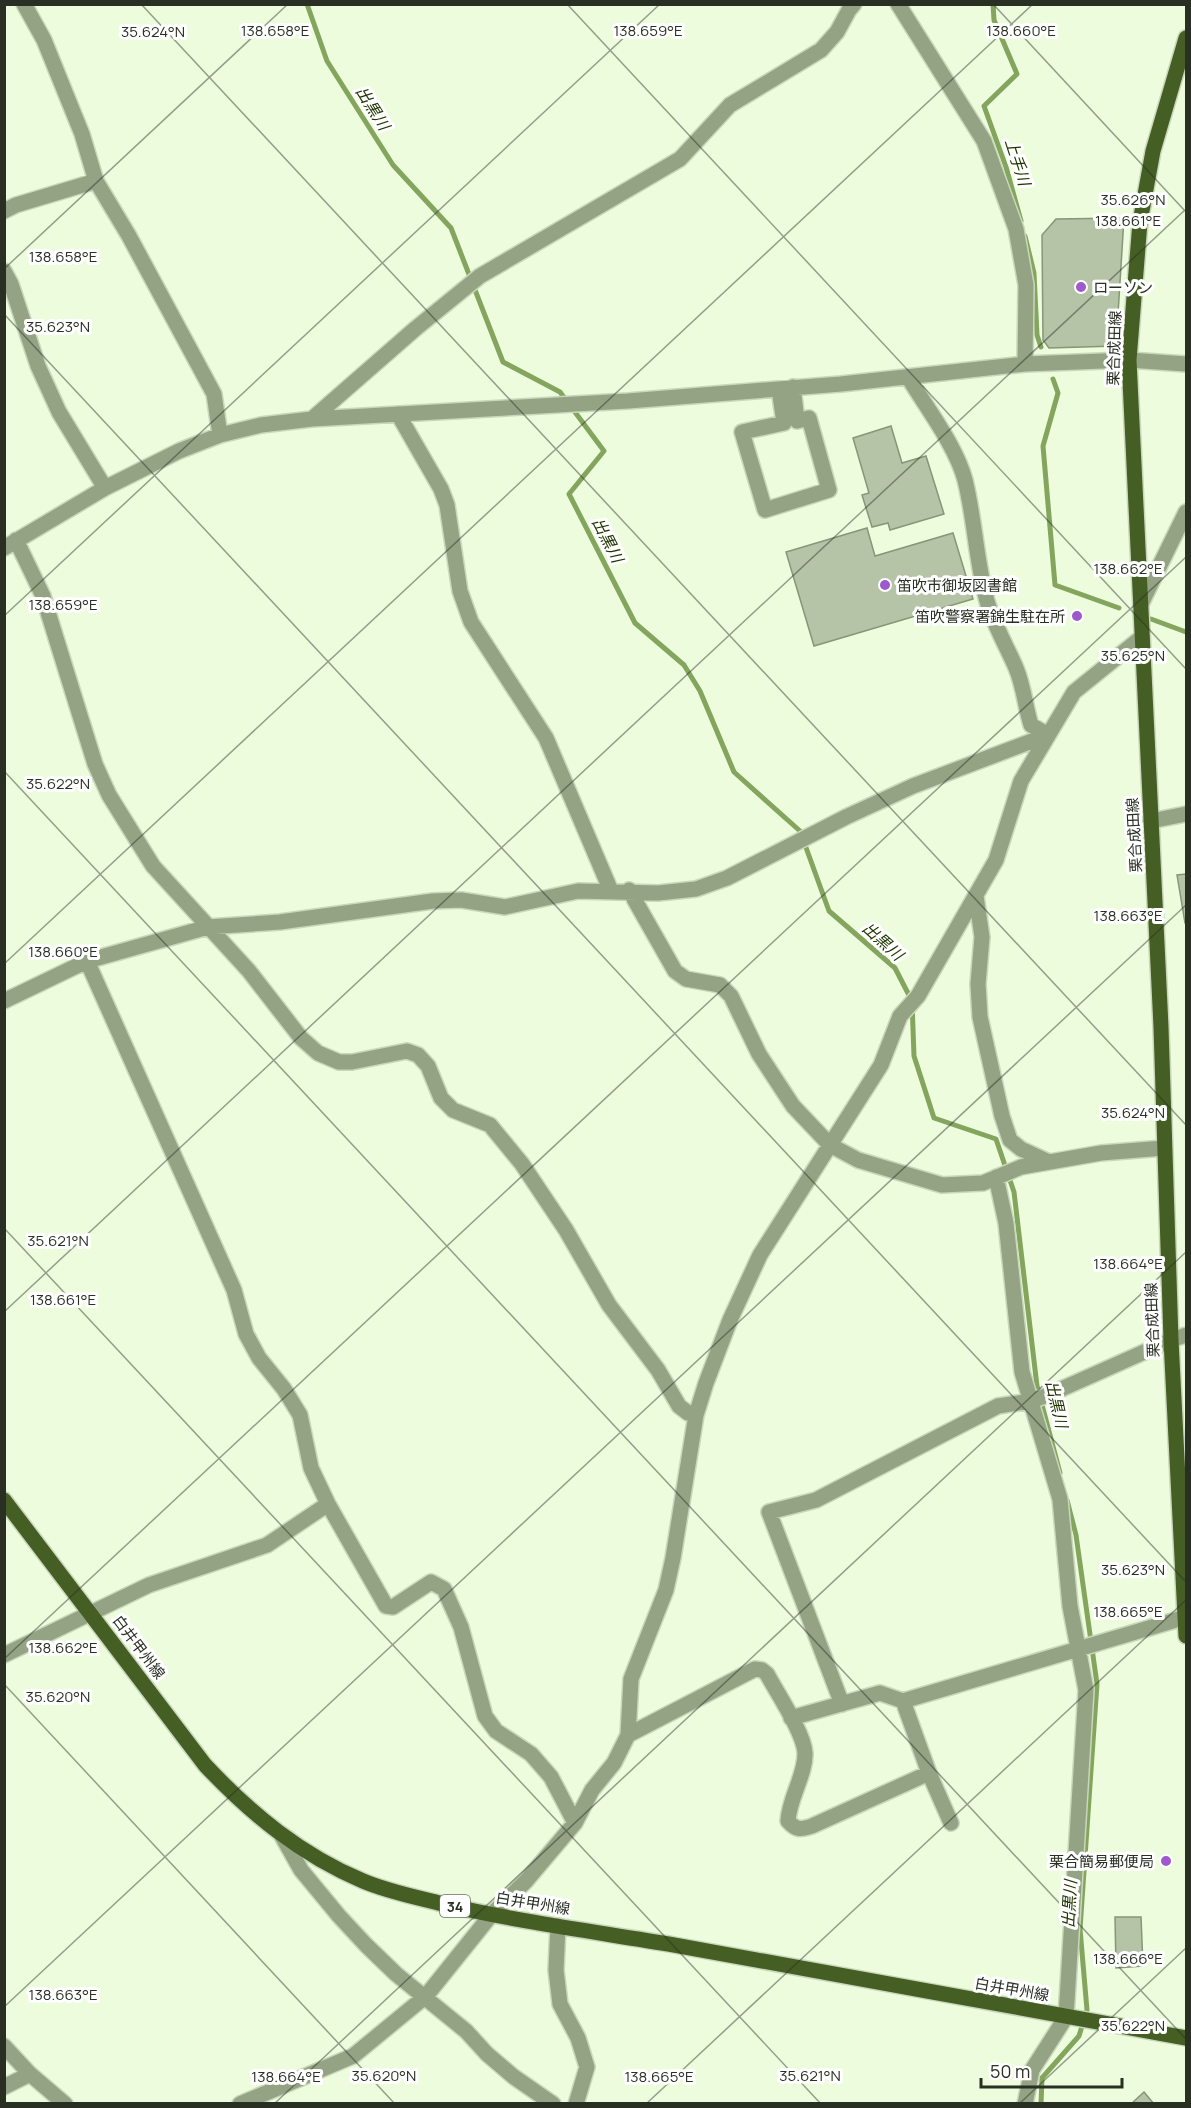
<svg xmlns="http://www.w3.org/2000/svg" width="1191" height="2108" font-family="Manrope,'Noto Sans JP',sans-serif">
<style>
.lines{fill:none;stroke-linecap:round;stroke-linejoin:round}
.stream{stroke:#84a55d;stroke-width:5}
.building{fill:#b5c4a6;stroke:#879579;stroke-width:1.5}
.minor-casing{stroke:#c9d7bc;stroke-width:18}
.major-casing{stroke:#c9d7bc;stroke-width:18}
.minor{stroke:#93a384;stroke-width:15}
.major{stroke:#445e23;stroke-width:15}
.ticks{fill:none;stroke:#292f23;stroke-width:1.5;stroke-opacity:0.45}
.poi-dot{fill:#9e59cd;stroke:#fff;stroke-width:2}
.labels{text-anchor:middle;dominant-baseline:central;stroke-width:6;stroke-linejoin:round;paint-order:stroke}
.shield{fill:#fff;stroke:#696d65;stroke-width:1.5}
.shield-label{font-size:14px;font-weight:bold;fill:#292f23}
.poi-label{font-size:15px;fill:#292f23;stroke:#fff;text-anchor:start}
.street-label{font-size:15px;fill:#292f23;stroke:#fff}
.water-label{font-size:16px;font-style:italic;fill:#203500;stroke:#fff}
.ticks-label{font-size:15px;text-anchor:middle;fill:#292f23;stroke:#fff;stroke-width:6;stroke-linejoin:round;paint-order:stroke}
</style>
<rect width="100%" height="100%" fill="#ecfcdd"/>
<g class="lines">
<!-- stream -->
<path class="stream" d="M307 4 327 61 393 165 451 228 503 362 560 392 604 451 569 494 635 623 684 665 700 691 734 772 800 831 829 911 895 968 912 1001 914 1056 934 1118 996 1139 1014 1192 1037 1386 1060 1473
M993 4 994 20 1017 74 984 106 1006 167 1021 221
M1025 236 1034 273 1037 335 1041 347
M1053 379 1058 393 1043 446 1055 585 1119 608
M1151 619 1186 632
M1041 2104 1042 2078 1079 2036 1087 2010 1080 1929 1097 1684 1076 1535 1067 1500"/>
</g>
<!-- building -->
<path class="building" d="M1124 218 1116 346 1049 348 1043 340 1042 235 1056 219Z
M891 426 902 463 926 456 944 514 890 530 888 523 872 527 862 495 869 493 853 438Z
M867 528 875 556 953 533 973 599 814 646 786 552Z
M1186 874V923H1185L1177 875Z
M1115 1917H1141L1143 1966 1116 1968Z
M1144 2092 1154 2104H1131Z"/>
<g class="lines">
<!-- minor casing -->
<g class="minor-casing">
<path id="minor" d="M24 4 44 40 82 134 96 181 129 236 214 394 220 435
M898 4 984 141 1016 229 1026 285 1025 364
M4 211 16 205 96 181
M4 271 11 284 38 366 59 412 105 488
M908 377C926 407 956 446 965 480 975 520 976 561 987 601 994 625 1006 645 1016 668 1024 687 1025 706 1031 725L1048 735
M779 389 784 423 742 432 765 510 829 490 809 418 797 421 793 387
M398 414 441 489 447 505 460 591 471 622 546 738 611 891
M312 419 415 329 480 276 680 159 730 105 821 50 837 32 849 10 854 4
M16 540 43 596 95 764 109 795 153 866 249 971 301 1038 318 1053 339 1062H352L407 1051 418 1055 428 1066 441 1098 453 1110 490 1125 522 1164 566 1230 609 1305 658 1370 679 1406 688 1413 696 1415
M4 548 105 488 179 451 220 435 261 425 312 419 628 401 841 384 1025 364 1129 360 1186 364
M1141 604 1186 512
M1151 821 1186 814
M629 890 675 971 686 979 720 985 731 996 759 1054 793 1106 830 1145 858 1160 942 1185 983 1183 1021 1167 1101 1153 1164 1148
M976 896 982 937 978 984 980 1017 1002 1116 1010 1140 1021 1149 1049 1162
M87 961 234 1290 246 1334 259 1358 284 1389 300 1415 311 1468 328 1504 386 1606 393 1607 431 1582 444 1589 461 1627 485 1716 496 1731 531 1754 551 1777 575 1823
M4 1001 87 961 208 927 280 922 433 901 461 900 505 907 578 891 658 893 696 889 727 878 846 817 913 786 1048 735
M996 1177 1006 1223 1022 1372 1060 1499 1070 1606 1086 1690 1066 2017 1032 2070 1025 2104
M4 1655 149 1585 267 1545 328 1504
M903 1701 929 1773 951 1823
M842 1704 769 1512 816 1500 998 1406 1031 1401 1048 1395 1171 1340 1186 1335
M791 1718 880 1693 903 1701 1186 1617
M628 1735 755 1669 762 1670 767 1674C777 1693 804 1733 805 1753 806 1774 789 1798 788 1821 796 1830 800 1830 812 1826L929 1773
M282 1836 301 1870 339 1916 366 1945 396 1974 466 2031 487 2054 514 2077 553 2104
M558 1926 556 1970 560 2004 578 2038 587 2067 576 2104
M4 2046 30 2074 65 2104
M4 2087 30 2074
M240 2104 353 2056 426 1996 491 1915 526 1881 575 1823 592 1790 614 1763 628 1735 631 1679 666 1590 673 1558 696 1415 706 1383 730 1320 760 1255 881 1065 900 1016 918 996 996 860 1021 781 1074 692 1142 637"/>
</g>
<!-- major casing -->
<g class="major-casing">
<path id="major" d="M1186 38 1153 151 1140 222 1129 360 1161 1027 1171 1340 1186 1636
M4 1500 205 1765C251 1814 301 1855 363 1881 389 1892 416 1897 443 1904 519 1922 597 1932 674 1945 845 1975 1015 2008 1186 2038"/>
</g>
<!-- minor -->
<use href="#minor" class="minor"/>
<!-- major -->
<use href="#major" class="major"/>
</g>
<!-- ticks -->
<path class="ticks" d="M141 4 1186 1125M567 4 1186 669M993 4 1186 212M4 269 288 4M4 314 1186 1582M4 616 660 4M4 771 1186 2039M4 964 1033 4M4 1228 821 2104M4 1312 1186 209M4 1659 1186 557M4 1684 395 2104M4 2007 1186 905M274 2104 1186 1252M646 2104 1186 1600M1019 2104 1186 1948"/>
<!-- markers -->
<g class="poi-dot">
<circle cx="1081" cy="287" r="6"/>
<circle cx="885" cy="585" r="6"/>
<circle cx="1077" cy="616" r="6"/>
<circle cx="1166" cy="1861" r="6"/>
</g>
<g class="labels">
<!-- shield labels -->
<rect class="shield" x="440" y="1895" width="30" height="22" rx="4.5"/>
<g class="shield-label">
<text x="455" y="1906">34</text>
</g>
<!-- poi labels -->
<g class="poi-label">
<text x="1093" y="287">ローソン</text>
<text x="897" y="585">笛吹市御坂図書館</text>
<text x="1065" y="616" text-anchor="end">笛吹警察署錦生駐在所</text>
<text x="1154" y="1861" text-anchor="end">栗合簡易郵便局</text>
</g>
<!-- street labels -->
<g class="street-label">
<text transform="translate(1114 348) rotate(-88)">栗合成田線</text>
<text transform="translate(1134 835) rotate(-93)">栗合成田線</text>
<text transform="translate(1152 1320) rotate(-92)">栗合成田線</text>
<text transform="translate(139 1647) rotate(53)">白井甲州線</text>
<text transform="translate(533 1903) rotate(9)">白井甲州線</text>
<text transform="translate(1012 1989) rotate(10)">白井甲州線</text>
</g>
<!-- water labels -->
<g class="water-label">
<text transform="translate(373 108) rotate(58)">出黒川</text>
<text transform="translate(1018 162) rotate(72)">上手川</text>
<text transform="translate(608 540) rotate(63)">出黒川</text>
<text transform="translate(883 941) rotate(42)">出黒川</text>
<text transform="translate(1057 1404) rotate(77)">出黒川</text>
<text transform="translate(1069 1904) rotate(-87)">出黒川</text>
</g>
</g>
<g class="ticks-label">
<text x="275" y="36">138.658°E</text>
<text x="648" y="36">138.659°E</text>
<text x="1021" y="36">138.660°E</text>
<text x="153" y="37">35.624°N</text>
<text x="1133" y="205">35.626°N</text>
<text x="1128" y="226">138.661°E</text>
<text x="63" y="262">138.658°E</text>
<text x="58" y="332">35.623°N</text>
<text x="1128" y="574">138.662°E</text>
<text x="63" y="610">138.659°E</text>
<text x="1133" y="661">35.625°N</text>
<text x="58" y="789">35.622°N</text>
<text x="1128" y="921">138.663°E</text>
<text x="63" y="957">138.660°E</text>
<text x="1133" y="1118">35.624°N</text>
<text x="58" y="1246">35.621°N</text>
<text x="1128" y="1269">138.664°E</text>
<text x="63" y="1305">138.661°E</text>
<text x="1133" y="1575">35.623°N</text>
<text x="1128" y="1617">138.665°E</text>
<text x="63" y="1653">138.662°E</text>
<text x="58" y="1702">35.620°N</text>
<text x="1128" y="1964">138.666°E</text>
<text x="63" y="2000">138.663°E</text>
<text x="1133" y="2031">35.622°N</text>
<text x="384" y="2081">35.620°N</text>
<text x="810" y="2081">35.621°N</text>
<text x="286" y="2082">138.664°E</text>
<text x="659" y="2082">138.665°E</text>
</g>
<!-- border -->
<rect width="1191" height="2108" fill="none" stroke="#292f23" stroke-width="12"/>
<!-- scale -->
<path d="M981 2078v9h141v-9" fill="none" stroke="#292f23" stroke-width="3"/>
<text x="990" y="2078" font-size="18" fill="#292f23" stroke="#ffffff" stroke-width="4.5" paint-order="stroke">50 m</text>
</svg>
